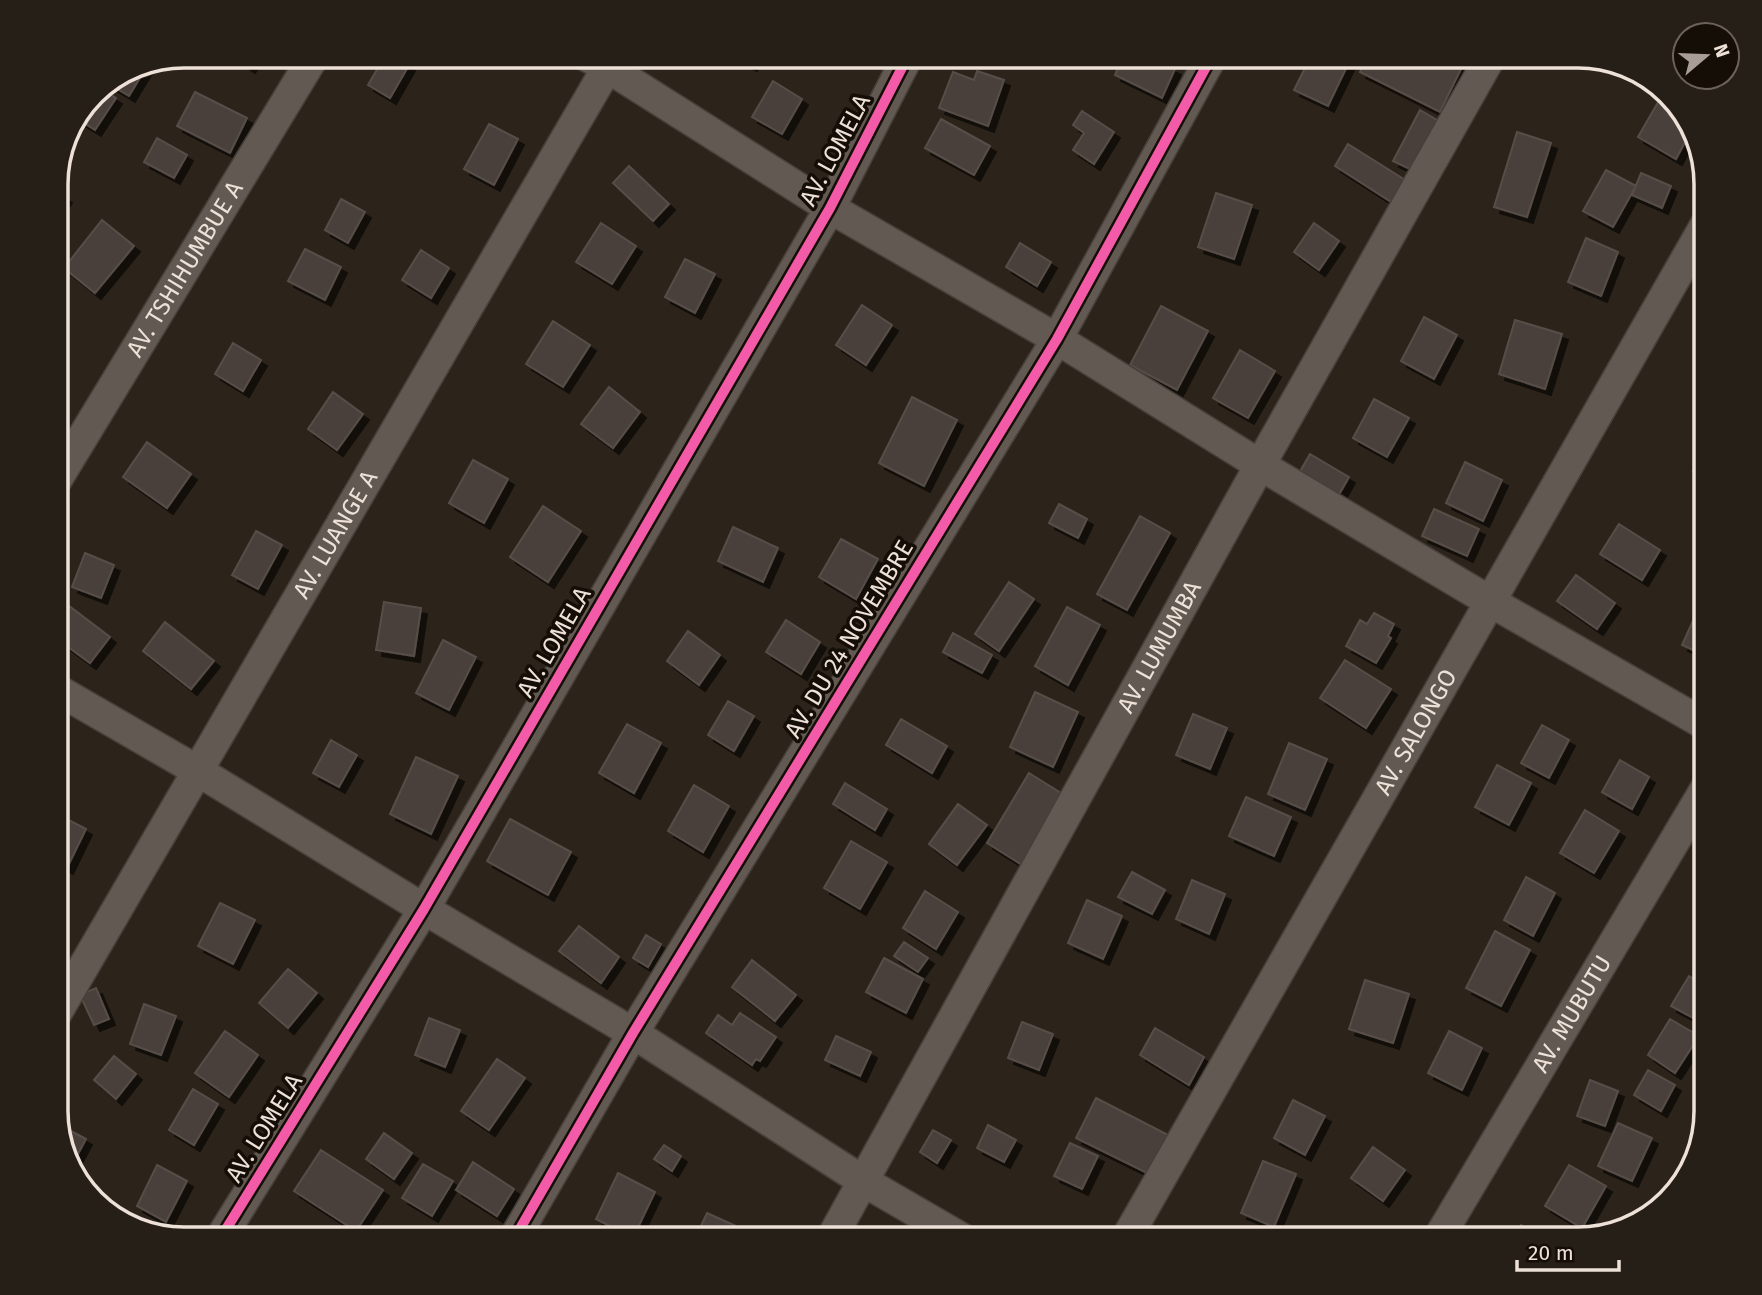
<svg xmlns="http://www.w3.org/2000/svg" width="1762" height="1295" font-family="'Fira Sans',sans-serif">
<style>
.building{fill:#4a403b;stroke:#574e48;stroke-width:2;filter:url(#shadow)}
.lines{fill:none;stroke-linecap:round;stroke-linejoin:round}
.minor-casing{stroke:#473f39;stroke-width:33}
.minor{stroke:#615952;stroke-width:30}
.cycleway-casing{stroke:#150e07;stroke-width:15}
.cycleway{stroke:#f35aa7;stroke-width:10}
.labels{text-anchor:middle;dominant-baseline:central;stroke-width:7;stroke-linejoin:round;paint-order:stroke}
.street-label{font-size:24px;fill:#ede1d8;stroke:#150e07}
.rim{fill:none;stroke:#ede1d8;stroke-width:3.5}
</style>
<defs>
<filter id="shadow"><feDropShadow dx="6" dy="6" stdDeviation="0" flood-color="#0009"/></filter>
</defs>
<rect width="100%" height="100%" fill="#2c231a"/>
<!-- building -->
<path class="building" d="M233 56H256L249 67Z
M385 56H395L409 65 390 98 368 85Z
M734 56H755L751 65Z
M1123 56H1149L1175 69 1162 98 1115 75Z
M1311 56H1352L1328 106 1294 90Z
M1368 56H1439L1462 67 1440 112 1360 72Z
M144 71 129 96 109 84Z
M977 71 1004 80 988 126 939 108 953 72 974 80Z
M773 81 802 99 782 134 752 117Z
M100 88 116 98 95 130 76 118Z
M195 92 247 118 230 153 177 126Z
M1661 97 1674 104 1693 127 1676 159 1638 137Z
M1420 110 1439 121 1412 170 1393 161Z
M1082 111 1114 132 1094 164 1073 150 1084 133 1073 125Z
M941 119 990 146 974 175 925 148Z
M489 124 518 139 494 185 464 169Z
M1517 132 1551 143 1527 217 1494 207Z
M157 138 187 155 174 178 144 162Z
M1348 144 1410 183 1396 205 1335 166Z
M629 166 669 204 653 221 613 183Z
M1606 170 1636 186 1613 227 1583 211Z
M1641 173 1671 186 1662 208 1632 195Z
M56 190 66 197 56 211Z
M1216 193 1252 205 1234 259 1198 247Z
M341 199 365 212 348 243 325 230Z
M102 220 134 246 95 293 64 268Z
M601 223 636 246 612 284 576 262Z
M1314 223 1339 241 1319 270 1294 252Z
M1586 238 1618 252 1601 296 1568 282Z
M1020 243 1051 262 1037 286 1006 267Z
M305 249 341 267 325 300 288 281Z
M421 250 449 268 431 298 402 280Z
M685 259 715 274 695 313 665 297Z
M862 305 892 325 866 365 836 345Z
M1161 306 1208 331 1177 390 1130 365Z
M1424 317 1457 335 1434 379 1401 361Z
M1515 320 1562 334 1545 389 1499 374Z
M553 321 590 345 563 387 526 364Z
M233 343 261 360 243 391 215 374Z
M1240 350 1275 371 1248 418 1213 398Z
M609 387 640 412 613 448 581 424Z
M333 392 363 414 337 450 308 429Z
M912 397 957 420 924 486 879 463Z
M1374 399 1409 418 1387 457 1353 438Z
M147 442 191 474 167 508 123 477Z
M1706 447V478L1693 471Z
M1310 454 1349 477 1337 498 1298 475Z
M473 460 508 479 484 523 449 503Z
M1465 462 1502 480 1483 521 1446 503Z
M1059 504 1087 519 1078 538 1049 523Z
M543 506 581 531 548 582 510 557Z
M1434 509 1479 529 1467 556 1422 536Z
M1140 516 1170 533 1127 610 1097 594Z
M1619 524 1660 550 1642 580 1600 554Z
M733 527 778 548 763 582 718 561Z
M256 531 282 545 258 589 232 575Z
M841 539 878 559 856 599 819 577Z
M85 553 114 565 101 598 72 587Z
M1576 575 1615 603 1597 629 1557 601Z
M1009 582 1034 599 999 651 975 634Z
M1702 601 1706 603V656L1682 645Z
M64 602 110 637 90 663 56 638V612Z
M384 602 421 608 414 656 376 650Z
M1067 607 1100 625 1068 685 1035 666Z
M1374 613 1394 624 1388 636 1391 638 1376 663 1346 646 1360 620 1367 624Z
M786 620 820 642 801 674 766 652Z
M165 622 214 661 191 689 143 651Z
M688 631 720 655 699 685 667 661Z
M953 633 992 655 982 673 943 652Z
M443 640 476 657 449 710 416 693Z
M1345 660 1391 689 1366 728 1320 698Z
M1035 692 1078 712 1053 767 1010 747Z
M728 701 754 716 734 751 708 735Z
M1193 714 1227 728 1210 769 1176 755Z
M901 719 947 746 932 773 886 745Z
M627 724 661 743 634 793 599 773Z
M1542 725 1569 740 1549 778 1521 763Z
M331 740 357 755 339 787 313 773Z
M1289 743 1327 759 1305 810 1268 794Z
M416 757 458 776 431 834 390 814Z
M1620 760 1649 777 1632 809 1602 792Z
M1497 765 1531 783 1509 825 1475 807Z
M1029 773 1069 798 1027 868 987 843Z
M845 783 887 809 875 830 833 804Z
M694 785 729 806 703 852 668 831Z
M1246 797 1291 817 1274 856 1229 836Z
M958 804 987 825 957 865 929 844Z
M1585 810 1619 831 1594 873 1560 853Z
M57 814 86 829 67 868 56 863Z
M510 819 571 852 548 895 487 861Z
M851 841 887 862 860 909 824 888Z
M1132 872 1165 890 1152 914 1118 897Z
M1526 877 1555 893 1533 936 1504 920Z
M1192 880 1225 894 1209 934 1176 919Z
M925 891 958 912 936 949 903 928Z
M1087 900 1122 916 1103 959 1068 943Z
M220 903 255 920 233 964 198 946Z
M579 926 619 957 601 983 559 951Z
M1495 931 1530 950 1501 1006 1466 988Z
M646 935 661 944 648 967 633 958Z
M904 942 928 958 918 972 894 956Z
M884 958 923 979 906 1013 866 992Z
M752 960 796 995 775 1021 732 987Z
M288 969 317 993 288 1028 259 1003Z
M1689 976 1706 986V1004L1697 1020 1671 1006Z
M1365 980 1409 994 1393 1043 1349 1029Z
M96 988 109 1019 94 1025 80 995Z
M144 1004 176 1016 161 1055 130 1044Z
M740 1013 776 1037 760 1061 756 1059 752 1065 706 1033 718 1015 732 1025Z
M429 1018 460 1030 445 1067 415 1055Z
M1670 1019 1699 1036 1675 1073 1648 1055Z
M1022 1022 1053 1034 1039 1070 1008 1058Z
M1155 1028 1204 1057 1189 1085 1140 1055Z
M225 1031 258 1055 229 1097 195 1073Z
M1449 1031 1482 1048 1462 1090 1428 1073Z
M836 1036 871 1052 860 1076 825 1060Z
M114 1056 136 1074 116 1099 94 1080Z
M497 1059 525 1078 489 1130 461 1111Z
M1648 1070 1675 1085 1661 1111 1634 1095Z
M1590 1080 1618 1091 1605 1126 1577 1116Z
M193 1089 218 1104 194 1145 169 1130Z
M1096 1098 1168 1135 1149 1174 1076 1138Z
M1293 1100 1325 1116 1305 1155 1274 1138Z
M1618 1123 1652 1138 1632 1181 1598 1166Z
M58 1124 86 1139 71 1167Z
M988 1125 1016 1140 1004 1162 977 1148Z
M933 1130 951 1140 937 1163 920 1152Z
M384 1133 412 1153 394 1179 366 1159Z
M1070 1143 1098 1156 1082 1189 1054 1176Z
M664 1145 681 1156 672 1171 654 1159Z
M1373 1147 1405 1170 1383 1201 1351 1178Z
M321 1150 383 1190 356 1231 294 1191Z
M1263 1161 1296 1174 1274 1227 1241 1213Z
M473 1162 514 1189 497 1216 456 1190Z
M423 1164 453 1181 432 1216 402 1198Z
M157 1165 187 1181 166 1222 137 1206Z
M1569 1165 1606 1186 1582 1228 1545 1206Z
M618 1173 655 1192 633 1238 596 1219Z
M117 1211 136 1223 115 1216Z
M707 1213 736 1226 730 1239H695Z
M1521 1225 1542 1239H1512Z
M406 1227 422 1239H397Z"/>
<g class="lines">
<!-- minor casing -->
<g class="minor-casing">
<g id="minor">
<path d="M586 56 607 67 830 208 1057 339 1260 465 1491 602 1706 725"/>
<path id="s1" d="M56 481 314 56"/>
<path d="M56 689 198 771 424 909 633 1033 863 1181 963 1239"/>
<path id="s2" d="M56 1014 614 56"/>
<path d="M220 1239 424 909 830 208 908 56"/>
<path d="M514 1239 633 1033 1057 339 1212 56"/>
<path id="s3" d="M831 1239 1260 465 1491 56"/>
<path id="s4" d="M1126 1239 1706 224"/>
<path id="s5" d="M1438 1239 1706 788"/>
</g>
</g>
<!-- minor -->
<use href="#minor" class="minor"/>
<!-- cycleway casing -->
<g class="cycleway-casing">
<path id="cycleway" d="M220 1239 424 909 830 208 908 56
M514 1239 633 1033 1057 339 1212 56"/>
</g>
<!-- cycleway -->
<use href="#cycleway" class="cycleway"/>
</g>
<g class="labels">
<!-- street labels -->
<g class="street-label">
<text transform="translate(835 150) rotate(-62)">AV. LOMELA</text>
<text stroke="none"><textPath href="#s1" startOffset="248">AV. TSHIHUMBUE A</textPath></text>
<text stroke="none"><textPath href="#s2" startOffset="555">AV. LUANGE A</textPath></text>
<text transform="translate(849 639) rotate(-59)">AV. DU 24 NOVEMBRE</text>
<text transform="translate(554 642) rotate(-60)">AV. LOMELA</text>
<text stroke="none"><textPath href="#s3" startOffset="677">AV. LUMUMBA</textPath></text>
<text stroke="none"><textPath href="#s4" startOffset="584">AV. SALONGO</textPath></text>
<text stroke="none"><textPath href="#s5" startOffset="262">AV. MUBUTU</textPath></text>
<text transform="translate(264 1128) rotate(-58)">AV. LOMELA</text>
</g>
</g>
<!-- crop -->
<path d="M0 0H1762V1295H0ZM184 68H1578A116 116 0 0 1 1694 184V1111A116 116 0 0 1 1578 1227H184A116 116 0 0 1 68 1111V184A116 116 0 0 1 184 68Z" fill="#261f18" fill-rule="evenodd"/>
<path class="rim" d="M184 68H1578A116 116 0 0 1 1694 184V1111A116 116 0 0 1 1578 1227H184A116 116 0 0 1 68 1111V184A116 116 0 0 1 184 68Z"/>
<!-- north arrow -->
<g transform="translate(1706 56) rotate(71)"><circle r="33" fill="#150e07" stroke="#6b625b" stroke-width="2"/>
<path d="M0-5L12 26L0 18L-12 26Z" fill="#a99e96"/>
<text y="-10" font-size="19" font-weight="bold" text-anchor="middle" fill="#ede1d8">N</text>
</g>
<!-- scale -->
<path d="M1517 1260v10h102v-10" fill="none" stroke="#ede1d8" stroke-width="3.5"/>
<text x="1528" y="1260" font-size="21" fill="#ede1d8" stroke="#150e07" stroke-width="5" paint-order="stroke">20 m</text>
</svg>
